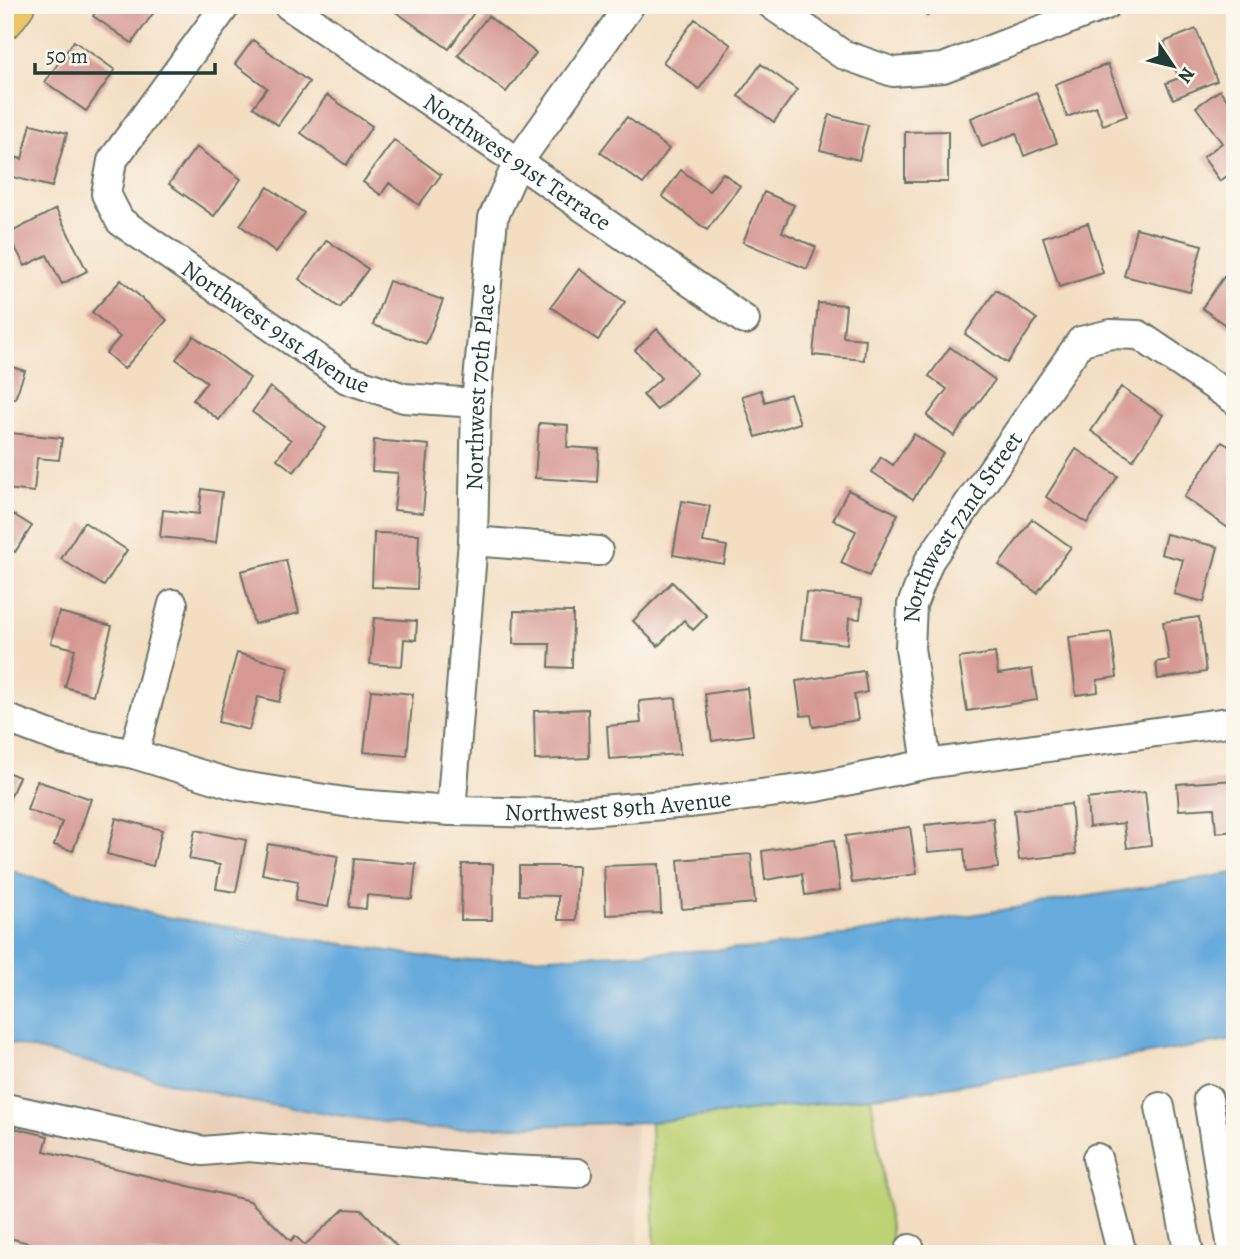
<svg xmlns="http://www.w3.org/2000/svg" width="1240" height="1259" font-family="Alegreya,serif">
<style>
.built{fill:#e9cfb8}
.green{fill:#bdd174;stroke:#6e8754;stroke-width:2}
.water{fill:#68abdd;stroke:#447488;stroke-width:2}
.building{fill:#d59892}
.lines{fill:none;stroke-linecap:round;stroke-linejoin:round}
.minor-casing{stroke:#697566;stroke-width:32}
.major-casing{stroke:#697566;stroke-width:40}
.minor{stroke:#fff;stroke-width:28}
.major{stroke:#edc569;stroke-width:37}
.labels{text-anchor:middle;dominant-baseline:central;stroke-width:5;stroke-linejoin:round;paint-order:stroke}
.street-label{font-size:24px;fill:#1f3d34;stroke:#fbf7ec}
</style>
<rect width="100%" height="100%" fill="#fbf7ec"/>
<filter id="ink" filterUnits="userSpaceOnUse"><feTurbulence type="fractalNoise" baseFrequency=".0143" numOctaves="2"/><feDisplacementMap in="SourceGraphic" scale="14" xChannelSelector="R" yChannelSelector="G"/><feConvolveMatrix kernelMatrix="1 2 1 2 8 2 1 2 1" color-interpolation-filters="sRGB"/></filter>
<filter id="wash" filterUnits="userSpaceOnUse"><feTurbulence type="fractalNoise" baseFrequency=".00686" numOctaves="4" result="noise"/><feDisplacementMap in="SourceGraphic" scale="28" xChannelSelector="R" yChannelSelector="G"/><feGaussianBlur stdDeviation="1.57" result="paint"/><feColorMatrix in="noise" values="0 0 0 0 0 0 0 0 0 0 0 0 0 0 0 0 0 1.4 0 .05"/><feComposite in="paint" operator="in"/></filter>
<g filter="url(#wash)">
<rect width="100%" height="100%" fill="#f3dec2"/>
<!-- built -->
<path class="built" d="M5 1042 246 1101 428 1129 635 1124 639 1254H5Z"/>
<!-- green -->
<path class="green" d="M871 1097 894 1254H655L651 1122Z"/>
<!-- water -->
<path class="water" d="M5 869 159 916 454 961 762 948 1235 873V1040L916 1092 651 1122 428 1129 246 1101 5 1042Z"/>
<g id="blocks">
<!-- building -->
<path class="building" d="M100 5H159L132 43 93 16Z
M397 5 440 7 479 5 449 49 393 10Z
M919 5H942L927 16Z
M488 16 536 53 506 92 458 55Z
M695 19 731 45 699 89 663 62Z
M1196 29 1217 81 1173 99 1166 83 1179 78 1164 42Z
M253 40 309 82 278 125 253 107 267 88 235 64Z
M74 41 115 70 86 111 45 82Z
M761 64 797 90 774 122 738 96Z
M1108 64 1127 116 1103 125 1096 106 1067 117 1055 84Z
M1220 90 1235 111V170L1220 181 1203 157 1222 143 1196 107Z
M1036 92 1057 143 1024 156 1016 133 982 147 971 118Z
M327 95 372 126 346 165 301 133Z
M829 115 868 125 859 160 820 150Z
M627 117 669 149 643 184 600 152Z
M31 124 67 133 52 187 5 175 10 156 22 159Z
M948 131V182H905V132Z
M394 140 441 175 419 205 389 183 381 195 363 182Z
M196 147 241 179 214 216 169 184Z
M681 170 709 191 723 173 740 186 707 230 662 196Z
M268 187 304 213 276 252 240 225Z
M764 192 794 205 782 232 816 247 807 269 743 242Z
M56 209 87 271 62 284 47 255 25 266 8 234Z
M1088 223 1103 273 1059 287 1043 237Z
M1136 228 1202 245 1190 292 1124 276Z
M327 240 368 269 340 308 299 279Z
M1230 268 1235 271V332L1202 308Z
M579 269 625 302 598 340 551 307Z
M121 280 167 320 124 369 106 353 120 337 92 312Z
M389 281 443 300 426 344 373 325Z
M996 290 1037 319 1007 363 965 334Z
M818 303 846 305 843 337 866 339 864 360 813 355Z
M657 329 697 373 657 410 643 395 661 378 635 350Z
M194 336 250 378 219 420 193 400 207 382 176 359Z
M950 347 995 380 954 436 927 416 947 389 929 376Z
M5 365 25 371 15 399 5 395Z
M270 387 326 428 294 472 277 459 291 440 252 412Z
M1121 387 1163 415 1133 460 1091 431Z
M761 390 765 402 790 394 800 423 756 437 742 396Z
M539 423 568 425 567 447 599 449 597 482 535 478Z
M10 433 62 438 59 460 37 458 34 492 5 489Z
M914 434 943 453 913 499 872 472 881 457 893 465Z
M374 440 429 445 423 513 394 510 398 473 372 471Z
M1222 442 1235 450V519L1228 528 1184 497Z
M1076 449 1118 476 1087 523 1046 497Z
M202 489 222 492 216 543 160 537 163 510 199 514Z
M848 490 898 514 869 576 841 563 856 531 833 520Z
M682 501 710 506 703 542 727 546 724 564 673 555Z
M5 509 32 526 15 552 5 545Z
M1032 519 1071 547 1037 593 999 565Z
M84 522 127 550 104 586 61 559Z
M374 533 419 534 417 589 372 587Z
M1166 534 1218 547 1204 602 1174 594 1183 560 1161 554Z
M286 560 299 613 254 624 241 571Z
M672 582 707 616 693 630 684 620 658 646 633 621Z
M806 592 862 599 860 619 849 618 847 644 801 639Z
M514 611 573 612 572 668 549 667 550 644H513Z
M59 612 112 626 93 695 65 687 75 649 51 643Z
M1199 617 1206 672 1158 679 1156 662 1169 660 1163 622Z
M374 618 417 621 416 640 404 639 402 666 370 664Z
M1111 632 1117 677 1097 680 1098 692 1076 695 1069 637Z
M237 653 289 667 279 702 258 697 249 730 218 722Z
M995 653 998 674 1032 669 1037 700 967 711 959 658Z
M864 671 867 692 854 695 858 720 813 727 811 715 801 716 796 681Z
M747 688 753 735 712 741 705 694Z
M371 690 413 694 407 756 364 752Z
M676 698 680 754 609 759 607 726 641 723 639 701Z
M588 709 589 758 535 760 534 711Z
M5 771 19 777 5 809Z
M1235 780V831L1216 833 1214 808 1179 810 1177 784Z
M37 781 91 799 73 851 54 845 62 822 27 810Z
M1145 792 1151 845 1127 848 1124 823 1089 827 1087 799Z
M1071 804 1076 854 1019 860 1014 810Z
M116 818 162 830 153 866 107 854Z
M993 818 998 868 966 872 964 849 928 852 925 825Z
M910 827 917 874 852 883 845 836Z
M195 830 246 840 236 892 216 889 220 865 189 859Z
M834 840 840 890 805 895 802 874 765 880 762 851Z
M268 844 338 856 328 907 295 901 298 881 262 874Z
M751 854 755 903 682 909 678 860Z
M354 859 416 864 412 899 367 895 366 909 349 907Z
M462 864H493L492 920H461Z
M659 864 661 913 606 915 604 866Z
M519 866H578L576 920H558V896L519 895Z
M5 1126 48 1136 44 1151 250 1201 291 1241 295 1236 305 1245 344 1209 362 1210 404 1254H72L5 1237Z"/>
</g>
</g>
<g filter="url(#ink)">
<use href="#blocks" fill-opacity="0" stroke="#697566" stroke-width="2"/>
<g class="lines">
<!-- minor casing -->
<g class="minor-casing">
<g id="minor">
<path id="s1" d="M226 5 112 161 106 194 120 221 347 379 404 398 476 403"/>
<path id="s2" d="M288 5 518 162 745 320"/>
<path d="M772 5 842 54 893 72 943 68 1106 5"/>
<path d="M473 541 598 551"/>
<path id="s3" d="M5 718 64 740 134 754 235 785 357 804 451 811 562 813 689 803 817 787 927 764 1235 721"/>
<path d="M134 754 173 604"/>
<path id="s4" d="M927 764 910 648 912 605 929 561 1081 341 1111 334 1139 335 1235 400"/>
<path id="s5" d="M451 811 473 541 476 403 493 218 518 162 630 5"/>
<path d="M1208 1099 1233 1254"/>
<path d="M1160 1107 1189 1254"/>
<path d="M5 1108 203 1151 249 1147 491 1169 577 1173"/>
<path d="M1097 1158 1122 1254"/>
<path d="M910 1249 911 1254"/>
</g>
</g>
<!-- major casing -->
<g class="major-casing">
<path id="major" d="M5 20 16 5"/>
</g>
<!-- minor -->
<use href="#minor" class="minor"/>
<!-- major -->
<use href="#major" class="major"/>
</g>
</g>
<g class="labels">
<!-- street labels -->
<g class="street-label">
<text stroke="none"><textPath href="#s2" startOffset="278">Northwest 91st Terrace</textPath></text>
<text stroke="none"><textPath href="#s1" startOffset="446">Northwest 91st Avenue</textPath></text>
<text stroke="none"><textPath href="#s5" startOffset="425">Northwest 70th Place</textPath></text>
<text stroke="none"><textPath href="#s4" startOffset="252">Northwest 72nd Street</textPath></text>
<text stroke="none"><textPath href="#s3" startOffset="625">Northwest 89th Avenue</textPath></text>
</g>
</g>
<!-- margin -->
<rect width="1240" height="1259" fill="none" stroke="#fbf7ec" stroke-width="28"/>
<!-- north arrow -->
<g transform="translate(1173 66) rotate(125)" stroke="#fbf7ec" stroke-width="5" paint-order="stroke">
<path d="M0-5L12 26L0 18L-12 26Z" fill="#1f3d34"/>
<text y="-10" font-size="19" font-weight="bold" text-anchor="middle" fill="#1f3d34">N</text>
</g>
<!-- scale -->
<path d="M35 63v10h180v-10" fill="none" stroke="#1f3d34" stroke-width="3.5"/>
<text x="46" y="63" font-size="21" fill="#1f3d34" stroke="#fbf7ec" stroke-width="5" paint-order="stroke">50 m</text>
</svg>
